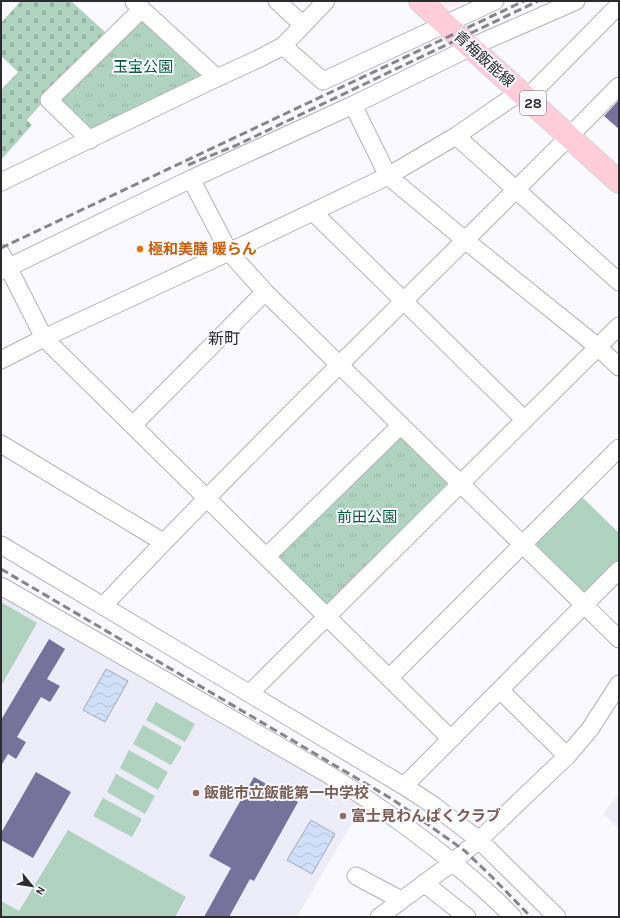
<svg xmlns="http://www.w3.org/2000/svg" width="620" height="918" font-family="Karla,'Noto Sans JP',sans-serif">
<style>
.commercial{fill:#fee9ef}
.built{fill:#edecf9}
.grass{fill:#afd3be}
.cemetery{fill:url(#cemetery-stones)}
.park{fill:url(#park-tufts)}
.water{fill:url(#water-waves);stroke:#a0a9bb}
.building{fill:#76729b}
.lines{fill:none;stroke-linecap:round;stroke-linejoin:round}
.minor-casing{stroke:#b3b2b8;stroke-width:19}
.major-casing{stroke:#d5d5d5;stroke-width:24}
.minor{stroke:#fff;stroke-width:17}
.major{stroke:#ffcdda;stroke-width:22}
.rail{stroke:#86868a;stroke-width:3;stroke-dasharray:8 4;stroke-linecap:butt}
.food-dot{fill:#e8710a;stroke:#f9f9ff;stroke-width:1.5}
.education-dot{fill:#8d6e63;stroke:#f9f9ff;stroke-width:1.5}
.labels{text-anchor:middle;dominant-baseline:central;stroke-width:4;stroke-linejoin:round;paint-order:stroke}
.shield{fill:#f9f9ff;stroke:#6a6a6d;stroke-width:1}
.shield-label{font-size:14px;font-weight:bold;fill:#2c2c2e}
.street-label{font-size:15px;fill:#2c2c2e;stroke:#f9f9ff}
.park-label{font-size:15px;fill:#085b39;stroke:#f9f9ff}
.food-label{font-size:15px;font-weight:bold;fill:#c56008;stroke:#f9f9ff;text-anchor:start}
.education-label{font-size:15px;font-weight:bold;fill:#785e54;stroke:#f9f9ff;text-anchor:start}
.neighbourhood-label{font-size:16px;fill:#2c2c2e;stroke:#f9f9ff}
</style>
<defs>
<pattern id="cemetery-stones" width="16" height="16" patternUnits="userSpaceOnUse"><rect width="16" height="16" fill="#afd3be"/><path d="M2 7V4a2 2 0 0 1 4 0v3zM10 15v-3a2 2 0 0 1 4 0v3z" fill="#97b5a4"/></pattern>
<pattern id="park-tufts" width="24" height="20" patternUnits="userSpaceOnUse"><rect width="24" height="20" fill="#afd3be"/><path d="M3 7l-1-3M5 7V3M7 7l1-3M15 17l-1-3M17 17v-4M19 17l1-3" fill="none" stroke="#97b5a4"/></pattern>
<pattern id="water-waves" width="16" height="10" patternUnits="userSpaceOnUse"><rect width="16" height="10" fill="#d2dff8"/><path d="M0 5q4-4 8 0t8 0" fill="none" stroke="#b4c0d5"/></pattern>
</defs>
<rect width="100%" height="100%" fill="#f9f9ff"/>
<!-- commercial -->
<path class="commercial" d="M435 1H459L461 4 454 7 441 6Z"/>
<!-- built -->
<path class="built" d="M1 593 363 804 297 917H1Z
M619 794V829L603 813Z"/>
<!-- grass -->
<path class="grass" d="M581 496 619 533V561L588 593 578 592 537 551 536 543Z
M1 602 37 623 1 686Z
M156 702 195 724 185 742 146 720Z
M143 725 182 747 171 765 133 744Z
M129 750 168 772 158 790 120 768Z
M116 774 155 796 145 814 107 792Z
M103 798 142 819 132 837 93 816Z
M68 830 186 897 175 917H1V901L19 911Z"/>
<!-- cemetery -->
<path class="cemetery" d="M21 1H26L27 2 29 1H71L105 32 27 120 32 125 1 160V90L18 72 1 56V23Z"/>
<!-- park -->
<path class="park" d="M142 9 210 72 90 140 49 100Z
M401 425 461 484 327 617 266 557Z"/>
<!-- water -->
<path class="water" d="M106 669 128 681 105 722 83 710Z
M311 820 335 834 312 874 287 860Z"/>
<!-- building -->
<path class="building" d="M619 100V129L604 116Z
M49 639 65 649 47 679 60 686 50 702 41 697 17 737 26 742 16 759 8 754 1 766V720Z
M36 772 71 792 33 858 1 840V833Z
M254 777 298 802 254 881 250 879 229 917H204L231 868 209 856Z"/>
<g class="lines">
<!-- minor casing -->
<g class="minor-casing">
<path id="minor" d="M277 1 303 25
M134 2 217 78
M283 46 323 81 495 1
M527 98 619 5
M353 105 388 176 465 240 598 347 619 367
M456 136 619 282
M90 140 49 100 142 9
M191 179 229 252 265 292 619 639
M1 182 208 82 260 58 283 46 326 1
M313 212 525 420
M1 253 44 338 451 739
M1 271 191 179 353 105 471 47 576 1
M1 360 44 338 229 252 388 176 456 136 520 92
M133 425 265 292
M1 444 163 542
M1 545 404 786 433 805 479 840 557 917
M266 557 401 425
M1 586 331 776C380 806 427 840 470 877 485 890 500 903 513 917
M104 605C271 428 448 260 619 86
M389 678 619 448
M500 690 567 756
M250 693 619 326
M404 786 619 570
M356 876 401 900
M424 883 467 917
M379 917 453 862 479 840 567 756 590 729 619 684"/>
</g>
<!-- major casing -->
<g class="major-casing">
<path id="major" d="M420 1 619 182"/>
</g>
<!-- minor -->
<use href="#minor" class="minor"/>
<!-- major -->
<use href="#major" class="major"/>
<!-- rail -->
<path class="rail" d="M188 165 237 145 538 1
M1 248 524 1
M1 569 392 799 465 851 492 877 531 917"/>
</g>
<!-- markers -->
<circle class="food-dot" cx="140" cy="249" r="4"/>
<g class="education-dot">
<circle cx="196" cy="793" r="4"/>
<circle cx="343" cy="816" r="4"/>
</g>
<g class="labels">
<!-- shield labels -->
<rect class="shield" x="520" y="91" width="26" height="24" rx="3"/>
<g class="shield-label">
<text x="533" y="103">28</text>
</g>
<!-- street labels -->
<g class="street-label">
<text transform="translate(484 59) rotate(42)">青梅飯能線</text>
</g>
<!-- park labels -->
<g class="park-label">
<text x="143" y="67">玉宝公園</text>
<text x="367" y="517">前田公園</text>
</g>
<!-- food labels -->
<g class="food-label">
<text x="148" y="249">極和美膳 暖らん</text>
</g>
<!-- education labels -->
<g class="education-label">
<text x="204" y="793">飯能市立飯能第一中学校</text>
<text x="351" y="816">富士見わんぱくクラブ</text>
</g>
<!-- neighbourhood labels -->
<g class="neighbourhood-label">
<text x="224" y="338">新町</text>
</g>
</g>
<!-- border -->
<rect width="620" height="918" fill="none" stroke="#2c2c2e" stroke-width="4"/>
<!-- north arrow -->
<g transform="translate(32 886) rotate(120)" stroke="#f9f9ff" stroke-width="3" paint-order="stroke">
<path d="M0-3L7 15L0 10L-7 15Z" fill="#2c2c2e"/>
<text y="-6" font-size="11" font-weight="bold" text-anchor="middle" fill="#2c2c2e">N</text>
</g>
</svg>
